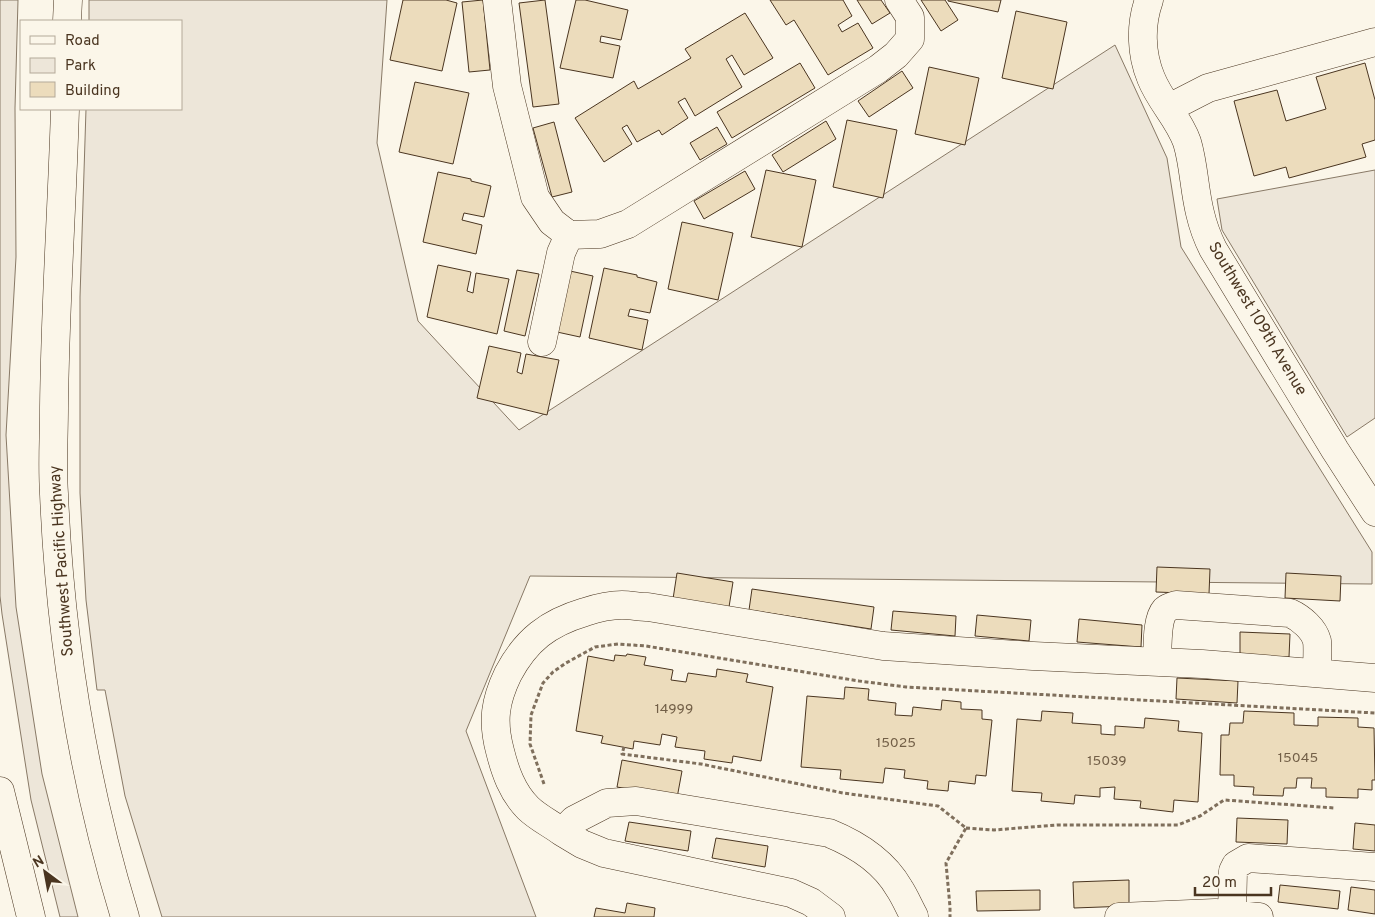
<svg xmlns="http://www.w3.org/2000/svg" width="1375" height="917" font-family="Overpass,sans-serif">
<style>
.green{fill:#ede6d9;stroke:#887966}
.building{fill:#ecdcbc;stroke:#4a3520}
.lines{fill:none;stroke-linecap:round;stroke-linejoin:round}
.minor-casing{stroke:#4a3520;stroke-width:29}
.highway-casing{stroke:#4a3520;stroke-width:29}
.path{stroke:#7f6f5c;stroke-width:3;stroke-dasharray:4 2.5;stroke-linecap:butt}
.minor{stroke:#fbf6e9;stroke-width:28}
.highway{stroke:#fbf6e9;stroke-width:28}
.labels{text-anchor:middle;dominant-baseline:central;stroke-width:4;stroke-linejoin:round;paint-order:stroke}
.number-label{font-size:14px;fill:#725f47}
.street-label{font-size:16px;fill:#4a3520;stroke:#fbf6e9}
</style>
<rect width="100%" height="100%" fill="#fbf6e9"/>
<!-- green -->
<path class="green" d="M0 0H18L15 108 16 257 6 435 16 607 42 774 78 917H60L31 800 2 614 0 596Z
M89 0H387L377 143 418 321 519 430 1115 45 1167 158 1181 247 1372 552V584L530 576 466 731 536 917H162L125 796 105 690H97L86 600 80 493V297L86 109H181V21H89Z
M1375 170V418L1347 437 1222 230 1217 199Z"/>
<!-- building -->
<path class="building" d="M403 0H446L457 3 442 71 390 60Z
M483 0 490 70 469 72 462 2Z
M545 0 559 104 533 107 519 3Z
M576 0H585L628 10 621 40 601 36 600 42 620 46 613 78 560 68Z
M770 0H843L852 16 838 25 842 32 858 23 873 48 828 75 794 20 786 25Z
M857 0H881L890 13 872 24Z
M921 0H945L958 20 941 31Z
M948 0H1001L998 12 948 1Z
M1016 11 1067 22 1053 89 1002 78Z
M745 13 773 58 744 75 732 55 726 59 742 87 695 116 685 98 678 102 688 118 662 135 659 130 637 142 627 125 622 128 632 144 604 162 575 118 634 81 638 89 691 58 685 49Z
M800 63 815 88 732 138 717 112Z
M1365 63 1375 100V140L1362 144 1366 157 1289 178 1286 167 1254 176 1234 101 1277 90 1286 121 1326 109 1316 77Z
M929 67 979 78 965 145 915 134Z
M902 71 913 88 869 117 858 101Z
M415 82 469 93 453 164 399 152Z
M847 120 897 130 883 198 833 187Z
M826 121 836 139 783 172 772 155Z
M554 122 572 192 552 197 533 128Z
M717 127 727 144 700 160 690 143Z
M766 170 816 180 802 247 751 237Z
M745 171 755 189 704 219 694 201Z
M438 172 471 179V181L491 186 484 217 464 213 462 220 482 225 476 254 423 242Z
M682 222 733 233 718 300 668 289Z
M438 265 471 272 467 291 473 293 476 273 509 279 497 334 427 317Z
M604 268 637 275V277L657 282 650 313 630 309 628 316 648 320 642 350 589 338Z
M517 270 539 274 525 336 504 331Z
M570 271 593 276 580 337 557 332Z
M489 346 521 353 517 372 522 374 526 354 559 360 547 415 477 398Z
M1157 567 1210 569 1209 594 1156 592Z
M677 573 733 582 729 607 673 599Z
M1286 573 1341 576 1340 601 1285 598Z
M752 589 874 607 871 629 749 610Z
M893 611 956 616 955 636 891 630Z
M977 615 1031 620 1029 641 975 636Z
M1079 619 1142 625 1141 647 1077 642Z
M1240 632 1290 634 1289 657 1240 656Z
M627 654 646 657 644 665 673 670 671 680 686 682 688 673 716 677 717 669 748 674 746 682 773 687 761 761 733 756 732 763 704 759 705 751 675 747 677 737 662 734 660 745 634 741 633 749 601 743 603 736 576 731 588 656 614 661 615 655 626 656Z
M1177 678 1238 681 1237 703 1176 699Z
M845 687 869 689 868 700 896 703 895 715 912 716 913 707 941 710 942 700 961 702V709L982 710V719L992 720 986 776 976 775 975 784 949 781 948 791 927 789 928 781 904 778 905 770 885 768 883 783 840 779 841 770 801 767 807 696 844 699Z
M1042 711 1073 713 1072 723 1101 725V734L1115 735V726L1144 728 1145 718 1179 721 1178 731 1202 733 1198 802 1174 800 1173 812 1140 808 1141 801 1114 799 1115 787 1100 788V797L1075 795 1074 804 1041 801 1042 793 1012 791 1017 719 1041 721Z
M1244 711 1294 713V725L1318 726V717L1358 718V727L1374 728 1375 780H1372V790L1358 789V798L1326 797V788H1311L1312 778H1297L1296 788H1284L1283 796 1253 795 1254 787 1234 786V775H1220L1221 735H1229L1230 723H1243Z
M622 760 682 771 677 798 617 787Z
M1237 818 1288 820 1287 844 1236 842Z
M629 822 691 831 688 851 625 841Z
M1355 823 1375 825V851L1353 849Z
M716 838 768 846 765 867 712 858Z
M1129 880V906L1074 908 1073 882Z
M1280 885 1340 891 1338 909 1278 902Z
M1351 887 1375 890V914L1348 910Z
M1040 890V910L977 911 976 891Z
M627 903 655 908 654 917H594L596 908 625 913Z"/>
<g class="lines">
<!-- minor casing -->
<g class="minor-casing">
<path id="minor" d="M497 0 507 86 535 197 552 222 569 235 600 234 628 224 878 69 896 55 910 39V17L899 0
M1149 0C1140 25 1141 54 1151 78 1160 101 1179 119 1187 142 1194 165 1194 189 1200 213 1203 226 1207 237 1213 249L1335 450 1375 512
M1169 108 1208 88 1375 42
M542 342 561 253 569 235
M1157 662C1158 649 1156 620 1165 610 1168 607 1172 606 1176 605L1290 613C1301 618 1314 629 1317 641 1318 648 1317 665 1317 673
M562 832 582 844 604 853 791 893 811 902 831 917
M1232 915 1233 871 1236 865 1248 858 1375 867
M914 916C909 907 905 897 899 888 884 862 856 844 829 833L636 801 607 803 574 820 562 832C551 824 537 817 528 808 512 792 505 771 500 751 492 721 495 701 508 674 526 640 548 623 585 612 597 608 610 605 622 605 631 605 640 607 648 607L883 646 1033 656 1202 664 1375 678
M1119 917 1215 913 1259 917"/>
</g>
<!-- highway casing -->
<g class="highway-casing">
<path id="highway" d="M67 21 68 0
M65 109C62 208 55 308 54 408 54 436 52 465 54 494 60 637 83 780 125 917
M0 791 31 917"/>
</g>
<!-- path -->
<path class="path" d="M624 747 622 754 701 764 843 793 938 806 966 828 946 863 950 907V917
M544 784 530 744 531 715 543 683 553 672 566 663 595 647 618 644 646 646 859 681 906 687 1375 713
M966 828 994 830 1057 825H1178L1200 816 1224 800 1335 808"/>
<!-- minor -->
<use href="#minor" class="minor"/>
<!-- highway -->
<use href="#highway" class="highway"/>
</g>
<g class="labels">
<!-- number labels -->
<g class="number-label">
<text x="674" y="709">14999</text>
<text x="896" y="743">15025</text>
<text x="1298" y="758">15045</text>
<text x="1107" y="761">15039</text>
</g>
<!-- street labels -->
<g class="street-label">
<text transform="translate(1257 319) rotate(59)">Southwest 109th Avenue</text>
<text transform="translate(62 561) rotate(-94)">Southwest Pacific Highway</text>
</g>
</g>
<!-- legend -->
<rect x="20" y="20" width="162" height="90" fill="#fbf6e9" stroke="#b4a999"/>
<rect x="30" y="36" width="25" height="8" fill="#fbf6e9" stroke="#b4a999"/>
<text x="65" y="45" font-size="15" fill="#4a3520">Road</text>
<rect x="30" y="58" width="25" height="15" fill="#ede6d9" stroke="#b4a999"/>
<text x="65" y="70" font-size="15" fill="#4a3520">Park</text>
<rect x="30" y="82" width="25" height="15" fill="#ecdcbc" stroke="#b4a999"/>
<text x="65" y="95" font-size="15" fill="#4a3520">Building</text>
<!-- north arrow -->
<g transform="translate(45 872) rotate(328)" stroke="#fbf6e9" stroke-width="4" paint-order="stroke">
<path d="M0-4L9 19L0 12L-9 19Z" fill="#4a3520"/>
<text y="-8" font-size="14" font-weight="bold" text-anchor="middle" fill="#4a3520">N</text>
</g>
<!-- scale -->
<path d="M1195 887v8h76v-8" fill="none" stroke="#4a3520" stroke-width="2.5"/>
<text x="1202" y="887" font-size="15" fill="#4a3520" stroke="#fbf6e9" stroke-width="4" paint-order="stroke">20 m</text>
</svg>
